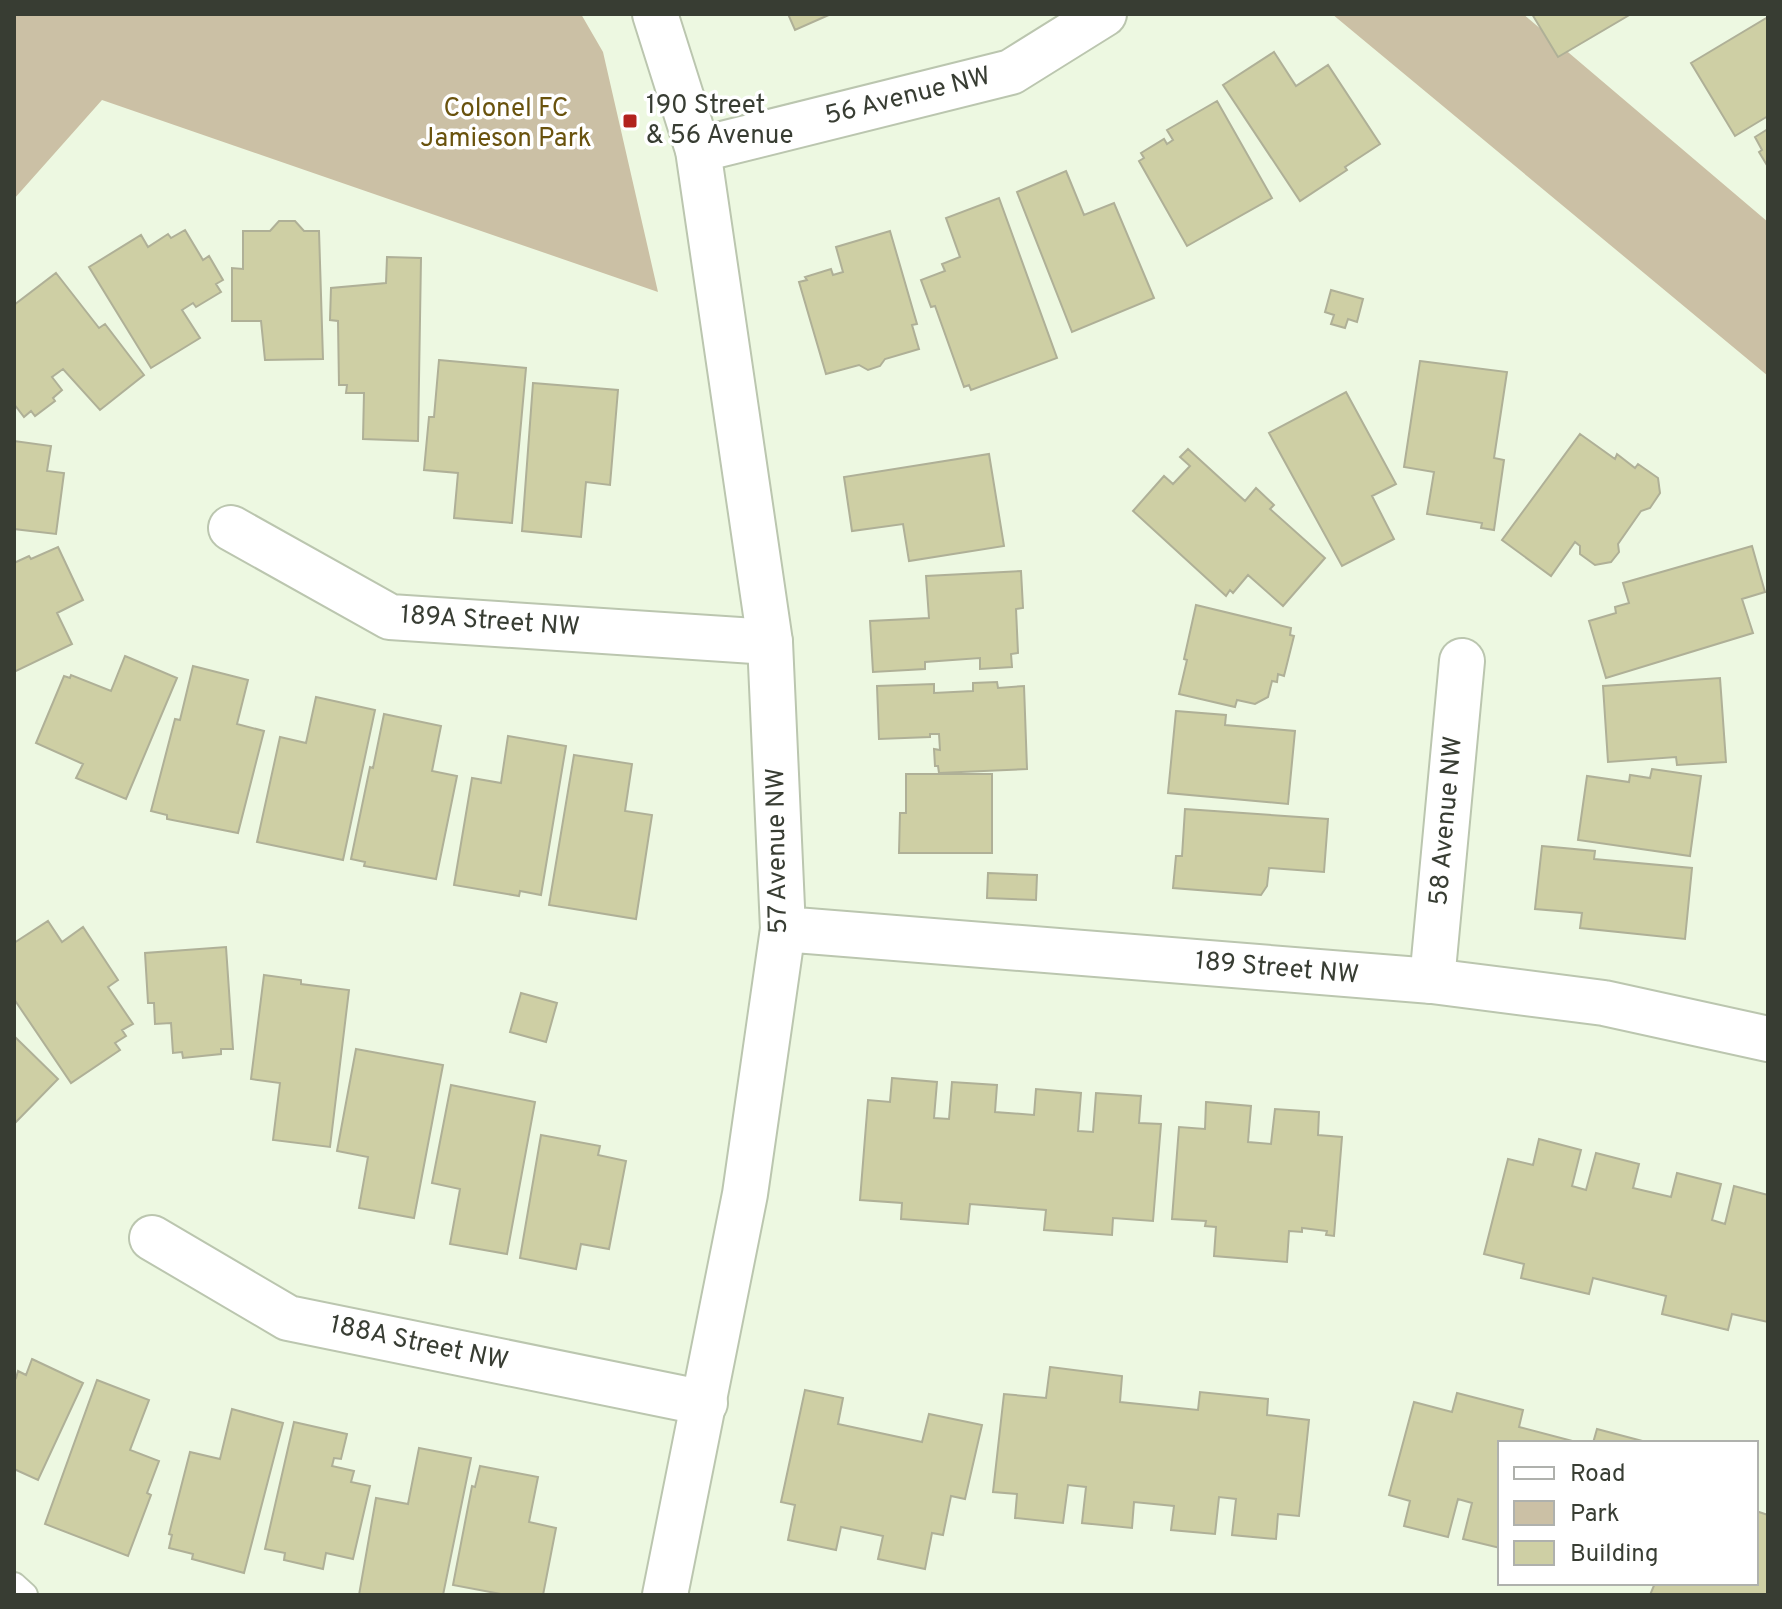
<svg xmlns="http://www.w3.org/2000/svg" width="1782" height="1609" font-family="Overpass,sans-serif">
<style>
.green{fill:#cbc0a5}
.building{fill:#cecfa4;stroke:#afb097;stroke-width:2}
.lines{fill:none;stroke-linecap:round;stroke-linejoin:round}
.service-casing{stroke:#bbc6af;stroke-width:28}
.minor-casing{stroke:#bbc6af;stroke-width:48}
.tertiary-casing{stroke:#bbc6af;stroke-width:48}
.service{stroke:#fff;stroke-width:24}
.minor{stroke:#fff;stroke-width:44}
.tertiary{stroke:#fff;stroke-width:44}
.poi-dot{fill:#b2231e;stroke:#fff;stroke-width:3}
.labels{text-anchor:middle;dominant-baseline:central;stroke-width:7;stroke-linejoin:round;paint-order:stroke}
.street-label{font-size:26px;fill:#383d33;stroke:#fff}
.poi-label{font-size:26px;fill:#383d33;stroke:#fff;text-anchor:start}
.park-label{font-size:26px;fill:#69520d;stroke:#fff}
</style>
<rect width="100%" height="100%" fill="#edf8e1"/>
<!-- green -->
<path class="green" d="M14 14H581L603 52 658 292 102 100 14 199Z
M1332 14H1523L1768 222V376Z"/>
<!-- building -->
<path class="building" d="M788 14H831L795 30Z
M1532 14H1631L1558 57Z
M1768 17V116L1735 136 1691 63Z
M1274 52 1296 86 1328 65 1380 144 1345 167 1347 170 1300 201 1223 85Z
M1217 101 1272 198 1187 246 1139 161 1144 158 1141 153 1164 139 1167 144 1173 140 1167 130Z
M1768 129V167L1759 152 1762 150 1755 137Z
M1066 171 1084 215 1114 203 1154 298 1072 332 1017 192Z
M999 198 1057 358 971 390 969 385 964 387 935 306 931 307 921 280 945 271 942 264 960 257 946 218Z
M279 221H295L304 231H319L323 359 265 360 261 321H232V268L243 269V231H270Z
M185 230 203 260 209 256 223 280 216 284 221 292 196 307 193 303 182 310 200 338 151 368 89 267 141 235 148 247 168 234 171 238Z
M890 231 917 324 912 325 919 349 885 359 880 366 868 370 859 365 826 374 799 282 807 280 805 277 831 269 833 275 843 272 836 247Z
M387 257 421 258 418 441 363 439 364 393H346L347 385H339L338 321 330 320 331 288 386 283Z
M56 273 99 328 105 324 144 375 100 410 63 369 52 377 62 390 53 398 55 401 35 416 31 411 24 417 14 404V305Z
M1331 290 1363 299 1357 322 1348 319 1345 328 1331 324 1334 315 1325 312Z
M439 360 526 368 512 523 454 518 458 473 424 470 429 417H434Z
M1420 361 1507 372 1494 458 1504 460 1494 530 1481 528 1482 523 1427 514 1434 472 1404 467Z
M533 383 618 390 610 485 586 482 581 537 522 531Z
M1346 392 1396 484 1372 496 1394 539 1342 566 1269 433Z
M1580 434 1615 459 1617 454 1635 468 1638 464 1658 478 1660 493 1650 508 1641 511 1618 544 1619 552 1611 562 1595 565 1580 554V546L1575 542 1551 576 1502 540Z
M14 441 51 446 47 471 64 473 56 534 14 529Z
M1188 449 1245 501 1256 488 1274 505 1270 509 1325 558 1283 606 1248 575 1233 593 1230 590 1226 596 1133 511 1164 476 1173 484 1190 466 1180 457Z
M989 454 1004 546 909 561 903 524 852 531 844 477Z
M1752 546 1765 592 1742 599 1753 633 1606 678 1589 621 1616 613 1615 607 1629 603 1623 583Z
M58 547 83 600 57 613 72 644 14 672V563L29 556 31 559Z
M1021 571 1023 608 1016 609 1018 653 1011 654 1012 667 980 669V658L925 662V669L873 672 870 621 929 618 926 576Z
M1196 605 1291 628 1290 635 1294 636 1284 676 1278 674 1277 682 1272 681 1268 697 1255 704 1237 700 1235 707 1179 694 1187 660 1184 659Z
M125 656 177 678 126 799 76 778 83 764 36 743 64 676 70 678 71 675 111 691Z
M193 666 248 680 237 724 264 731 238 833 167 819V815L151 811 175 719 180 720Z
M1720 678 1726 762 1677 765 1676 757 1608 762 1603 686Z
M997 682 998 688 1024 686 1027 769 939 773 938 766H935L934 749 940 750 939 734H930V737L879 739 877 686 934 684V693L973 691V683Z
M316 697 375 710 343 860 257 842 280 737 306 743Z
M1176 711 1226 715 1225 725 1295 731 1288 804 1168 793Z
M384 714 441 726 432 771 457 776 436 879 364 866 365 862 351 859 370 767 373 768Z
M508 736 566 746 541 895 520 891 519 896 454 885 472 778 501 783Z
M574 755 632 764 625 811 652 815 636 919 549 905Z
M1652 769 1701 776 1690 856 1578 840 1587 776 1629 782 1630 775 1650 778Z
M906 774H992V853H899L900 813H906Z
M1185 809 1328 819 1324 872 1269 868 1267 886 1261 895 1173 888 1176 856H1182Z
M1542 846 1595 851 1594 859 1692 868 1685 939 1580 928 1582 913 1535 909Z
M988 873 1037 875 1036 900 987 898Z
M48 921 62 942 83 927 118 980 108 987 133 1024 122 1030 126 1036 115 1043 120 1050 71 1083 14 999V943Z
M226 947 233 1049H221V1054L183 1058 182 1052 173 1053 171 1023 155 1024 154 1003H148L145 953Z
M264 975 301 980V984L349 990 330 1147 273 1140 280 1083 251 1079Z
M521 993 557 1003 546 1042 510 1032Z
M14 1036 58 1079 16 1122 14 1121Z
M356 1049 443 1065 414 1218 359 1208 368 1157 337 1151Z
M892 1078 937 1082 934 1118 949 1119 952 1082 997 1085 995 1112 1034 1115 1036 1089 1081 1093 1078 1131 1093 1132 1096 1093 1141 1096 1139 1123 1161 1124 1153 1221 1113 1218 1112 1235 1044 1230 1046 1210 970 1204 968 1224 901 1219 902 1203 860 1200 868 1100 890 1102Z
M451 1085 535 1102 507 1254 450 1244 460 1189 432 1183Z
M1206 1102 1251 1106 1248 1142 1271 1144 1275 1109 1319 1112 1318 1135 1342 1137 1334 1236 1326 1235 1327 1231 1302 1228V1232L1289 1231 1287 1262 1214 1256 1216 1227 1205 1226 1206 1221 1172 1219 1179 1127 1205 1129Z
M541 1135 600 1146 598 1155 626 1161 609 1249 581 1244 576 1269 520 1258Z
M1539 1139 1581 1150 1572 1186 1586 1190 1596 1153 1639 1164 1633 1188 1671 1197 1677 1173 1721 1184 1712 1220 1725 1224 1734 1186 1768 1195V1322L1732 1314 1728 1330 1662 1314 1666 1296 1593 1278 1589 1294 1521 1278 1524 1264 1484 1254 1508 1159 1533 1165Z
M32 1359 83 1383 38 1480 14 1469V1377L16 1378 18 1371 26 1375Z
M1050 1367 1122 1376 1120 1402 1198 1410 1200 1392 1268 1399 1267 1415 1309 1420 1299 1516 1278 1514 1276 1539 1232 1535 1236 1499 1219 1497 1215 1534 1171 1530 1174 1506 1134 1502 1132 1528 1082 1523 1086 1487 1068 1485 1063 1523 1015 1518 1017 1494 993 1492 1004 1394 1046 1398Z
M97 1380 149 1400 130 1450 159 1461 147 1493 151 1495 128 1556 45 1524Z
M805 1390 843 1398 838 1424 922 1442 929 1414 982 1425 965 1499 951 1496 943 1535 932 1533 925 1569 878 1559 883 1536 841 1527 836 1550 788 1540 795 1505 781 1502Z
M1457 1393 1523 1410 1519 1427 1580 1443H1500V1548L1463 1539 1472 1503 1458 1499 1448 1537 1404 1526 1410 1501 1389 1495 1414 1402 1452 1412Z
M232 1409 283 1423 244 1573 192 1559 193 1554 169 1548 172 1535 169 1534 190 1452 220 1459Z
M294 1422 347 1434 341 1459 334 1458 332 1466 354 1471 351 1482 370 1486 353 1559 326 1553 323 1569 284 1560 285 1553 265 1549Z
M1597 1429 1650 1443H1593Z
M419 1448 471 1458 443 1595H359L376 1498 408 1504Z
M480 1466 538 1477 529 1522 556 1528 543 1595H506L453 1585 472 1486 475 1487Z
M1756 1511 1768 1515V1595H1650L1655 1583H1756Z"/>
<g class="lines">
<!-- service casing -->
<g class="service-casing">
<path id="service" d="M14 1585 25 1595"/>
</g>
<!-- minor casing -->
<g class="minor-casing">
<path id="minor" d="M698 150 1011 72 1104 14
M231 528 390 617 770 642
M1432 981 1462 661
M152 1238 288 1318 705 1403"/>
</g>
<!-- tertiary casing -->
<g class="tertiary-casing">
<path id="tertiary" d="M655 14 698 150 770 642 783 929 745 1194 665 1595
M783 929 1432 981 1604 1003 1768 1039"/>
</g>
<!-- service -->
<use href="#service" class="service"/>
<!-- minor -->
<use href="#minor" class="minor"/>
<!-- tertiary -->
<use href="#tertiary" class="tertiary"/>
</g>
<!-- markers -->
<rect class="poi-dot" x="622" y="113" width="16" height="16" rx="4"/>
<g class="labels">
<!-- street labels -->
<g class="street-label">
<text transform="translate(908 97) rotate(-14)">56 Avenue NW</text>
<text transform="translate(490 622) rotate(4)">189A Street NW</text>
<text transform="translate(1447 821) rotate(-85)">58 Avenue NW</text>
<text transform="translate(778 851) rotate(-91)">57 Avenue NW</text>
<text transform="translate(1277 969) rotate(5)">189 Street NW</text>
<text transform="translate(419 1344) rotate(12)">188A Street NW</text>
</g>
<!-- poi labels -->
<g class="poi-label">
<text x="646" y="106">190 Street<tspan x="646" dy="30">&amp; 56 Avenue</tspan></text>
</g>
<!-- park labels -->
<g class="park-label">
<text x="506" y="109">Colonel FC<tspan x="506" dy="30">Jamieson Park</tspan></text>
</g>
</g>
<!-- border -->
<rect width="1782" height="1609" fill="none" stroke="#383d33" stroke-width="32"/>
<!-- legend -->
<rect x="1498" y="1441" width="260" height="144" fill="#ffffff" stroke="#afb1ad" stroke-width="2"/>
<rect x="1514" y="1467" width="40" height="12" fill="#ffffff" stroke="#afb1ad" stroke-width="2"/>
<text x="1570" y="1481" font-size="24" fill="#383d33">Road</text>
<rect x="1514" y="1501" width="40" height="24" fill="#cbc0a5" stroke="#afb1ad" stroke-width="2"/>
<text x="1570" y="1521" font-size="24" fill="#383d33">Park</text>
<rect x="1514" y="1541" width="40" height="24" fill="#cecfa4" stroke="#afb1ad" stroke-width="2"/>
<text x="1570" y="1561" font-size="24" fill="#383d33">Building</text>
</svg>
